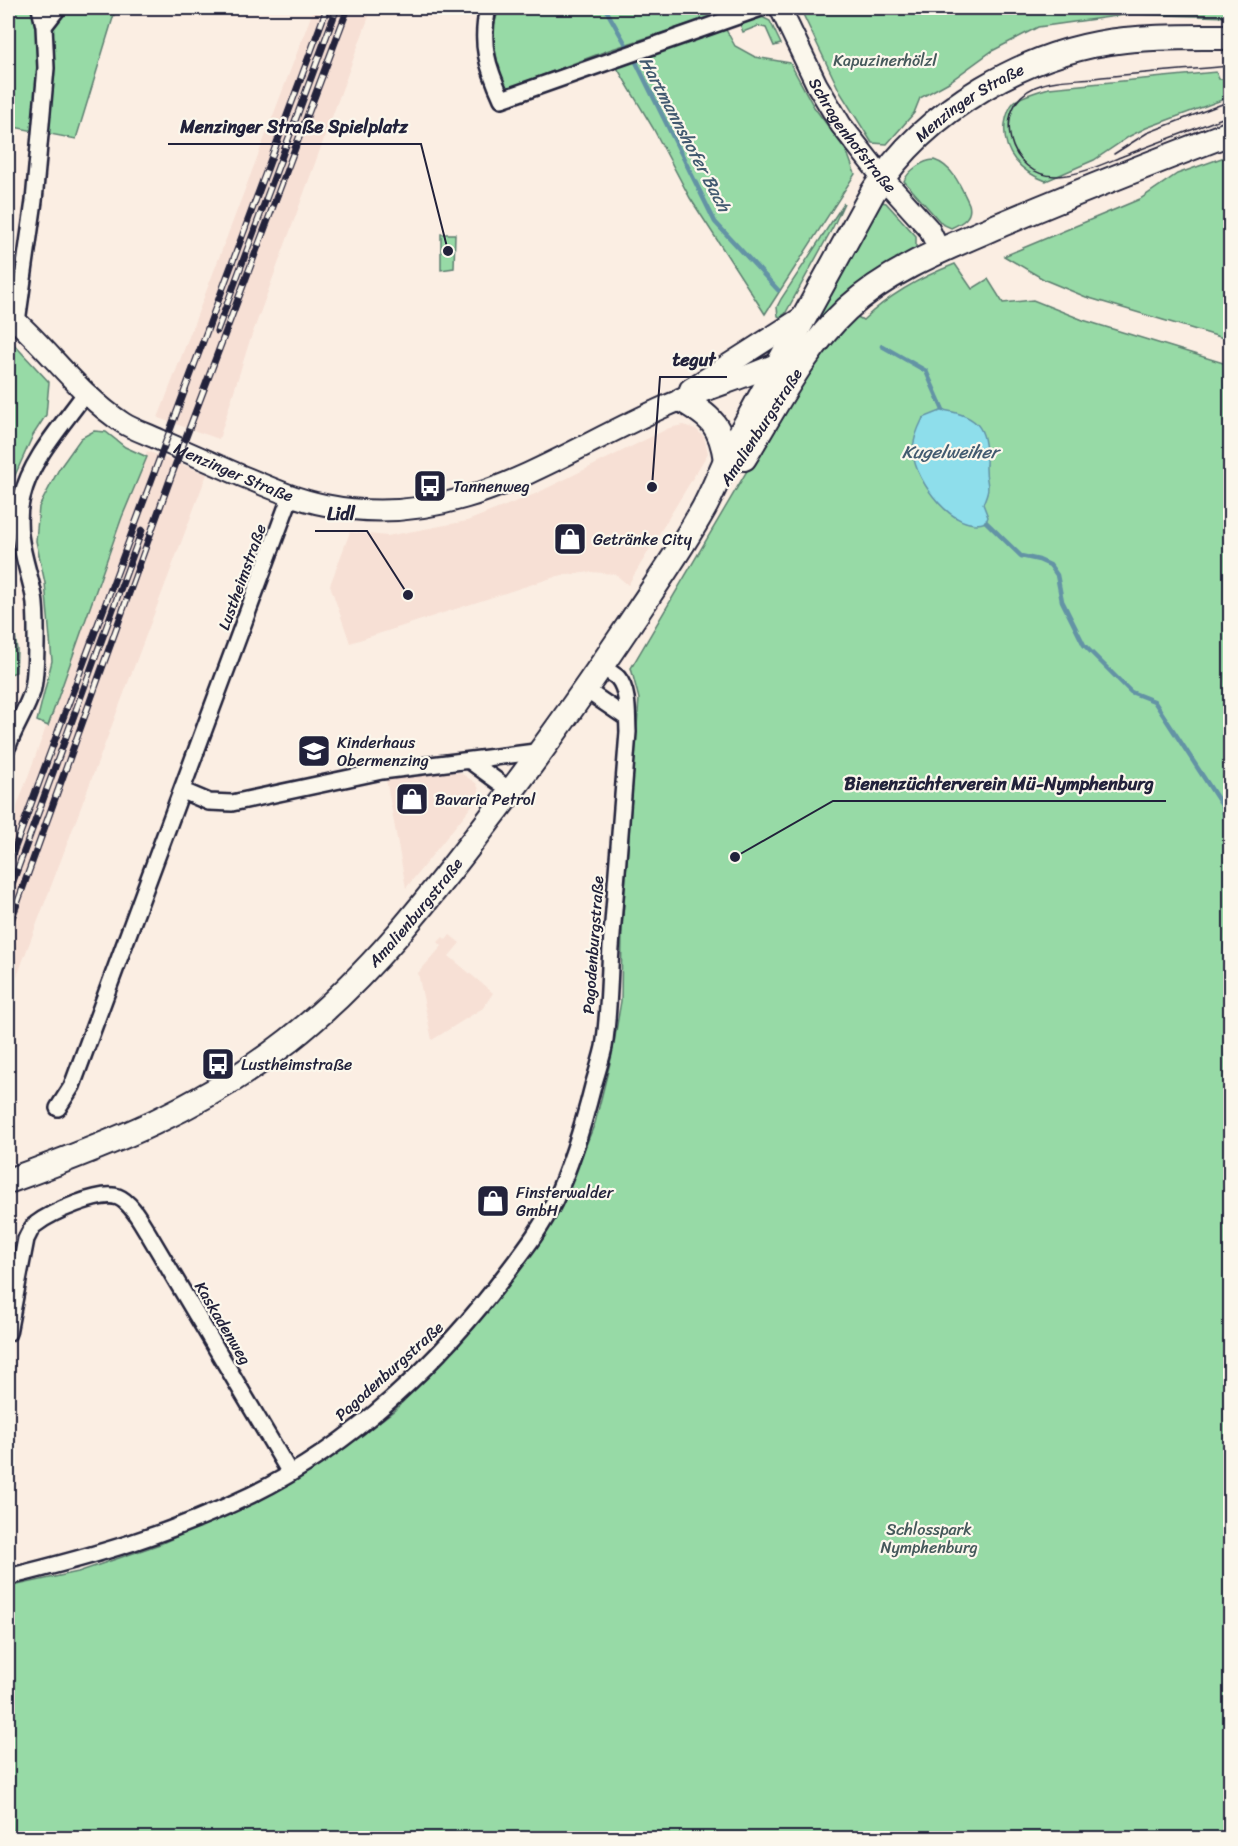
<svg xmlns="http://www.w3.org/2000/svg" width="1238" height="1846" font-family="Sriracha,sans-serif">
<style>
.built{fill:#f7e0d5}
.green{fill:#97daa6;stroke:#5c7e70;stroke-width:1.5}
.water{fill:#8edeeb;stroke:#6393a5;stroke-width:1.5}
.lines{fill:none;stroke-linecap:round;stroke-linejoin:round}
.stream{stroke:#6393a5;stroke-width:4.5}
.minor-casing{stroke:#22223b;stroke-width:20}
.tertiary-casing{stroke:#22223b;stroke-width:24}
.primary-casing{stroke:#22223b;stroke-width:28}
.minor{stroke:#fbf7ec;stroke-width:15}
.tertiary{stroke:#fbf7ec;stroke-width:20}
.primary{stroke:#fbf7ec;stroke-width:24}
.tram{stroke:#22223b;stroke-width:1.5}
.rail-casing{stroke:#22223b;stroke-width:7}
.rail{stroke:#fbf7ec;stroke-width:4.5;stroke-dasharray:14;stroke-linecap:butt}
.labels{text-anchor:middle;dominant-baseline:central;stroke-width:4.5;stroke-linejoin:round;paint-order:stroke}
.park-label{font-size:16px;fill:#45595b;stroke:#fbf7ec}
.street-label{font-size:16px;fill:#22223b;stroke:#fbf7ec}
.poi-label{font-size:16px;fill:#22223b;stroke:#fbf7ec;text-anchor:start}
.water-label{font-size:18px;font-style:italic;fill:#425a70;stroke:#fbf7ec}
.leader{fill:none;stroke:#22223b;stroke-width:2}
.callout-dot{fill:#22223b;stroke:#fbf7ec;stroke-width:2}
.callout-label{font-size:18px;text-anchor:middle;font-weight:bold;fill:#22223b;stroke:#fbf7ec;stroke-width:4.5;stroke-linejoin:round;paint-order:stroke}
</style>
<rect width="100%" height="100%" fill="#fbeee3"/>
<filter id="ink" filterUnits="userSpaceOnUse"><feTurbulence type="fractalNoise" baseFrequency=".0167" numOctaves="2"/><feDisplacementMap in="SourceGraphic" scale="12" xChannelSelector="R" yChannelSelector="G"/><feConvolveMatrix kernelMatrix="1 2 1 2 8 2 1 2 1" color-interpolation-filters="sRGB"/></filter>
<g filter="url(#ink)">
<!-- built -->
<path class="built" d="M314 8H372L249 343 219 439 158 418Z
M683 425 696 429 704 437 708 453 628 585 615 574 591 572 558 576 350 643 330 585 350 532 387 536 467 521 535 494 669 428Z
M147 451 207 474 8 1000V831Z
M447 771 459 772 476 783 479 789 478 798 406 888 386 779Z
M450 935 460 943 449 956 493 993 483 1008 432 1040 418 973 442 946 438 942 443 937 446 940Z"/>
<!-- green -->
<path class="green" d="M8 8H116L76 139 8 126Z
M499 8H738L609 50 506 89 499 70 492 33Z
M800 8H1230V17L1131 14 1038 27 992 51 949 82 920 98 914 113 887 144 872 143 840 92Z
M762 17 770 21 781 44 774 46 766 28 758 26 743 32 740 24Z
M725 28 735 46 755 57 790 63 814 107 847 152 855 174 765 314 690 198 653 128 616 66Z
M1216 72 1219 79H1230V97L1146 128 1130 136 1094 160 1046 181C1021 172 1002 153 1005 124 1006 118 1009 107 1014 102 1020 96 1040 91 1049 88Z
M1230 155V340L1086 297 1045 280 1004 256 1140 199 1177 174Z
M934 160C953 166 961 187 969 204 973 217 962 223 951 228L942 224 904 181C908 171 923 160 934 160Z
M882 202 886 203 916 236V249L836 307 807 334 877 204Z
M844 203 833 227 785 314 780 317 778 316 777 307 781 299Z
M441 234H455L454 268 441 270Z
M955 264 972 289 988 279 1003 303 1033 300 1083 320 1230 365V1838H8V1587L78 1572 160 1544 266 1497 299 1478 335 1455 395 1410 471 1331 516 1274 567 1192 595 1123 612 1055 621 1001 622 930 639 699 631 668 808 367 852 314 863 320C890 294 921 277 955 264Z
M8 338 49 382 46 415 33 435 8 491Z
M94 431 106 432 125 447 147 457 122 517 48 726 37 721 52 661 45 583 36 541 39 507 59 469 81 438Z
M8 583 17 650 16 672 8 675Z"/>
<!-- water -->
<path class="water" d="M943 410C982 416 987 431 986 468 986 487 992 483 983 504L988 517 986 522C955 535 915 481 913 453 912 441 918 428 923 418Z"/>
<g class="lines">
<!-- stream -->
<path class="stream" d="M605 8 636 62 715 222 778 290
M882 346 926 371 943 410
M986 522 1021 556 1039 560 1050 565 1057 575 1062 601 1084 645 1131 692 1154 701 1223 807 1230 848"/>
<!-- minor casing -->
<g class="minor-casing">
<path id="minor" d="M488 8C480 44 487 66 502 99L761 8
M44 26 58 8
M17 322 34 201 46 68 44 26 40 8
M586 690 627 718
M8 746C14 728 26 711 32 692 37 675 37 614 34 596 27 563 13 532 22 497 31 458 63 425 86 392
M470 761 511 791
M183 791 209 802 232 803 382 771 543 751
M58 1108 72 1086 291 495
M8 1333 26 1239C29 1234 31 1227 36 1224 50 1213 101 1190 118 1197 131 1202 141 1222 148 1233L290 1473
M8 1577C94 1556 170 1534 251 1495 353 1445 441 1361 509 1270 525 1249 542 1227 554 1202 571 1165 583 1126 593 1086 597 1073 601 1060 604 1047 609 1015 609 980 611 948 617 876 623 804 628 732 627 716 629 691 618 678 614 674 606 670 601 666"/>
</g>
<!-- tertiary casing -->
<g class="tertiary-casing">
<g id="tertiary">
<path id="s1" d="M780 8 817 85 841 125 882 177 929 229 940 252"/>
<path id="s2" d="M8 314C48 347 78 394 123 423 134 430 148 434 160 440 185 451 210 462 235 473 264 485 294 499 325 505 458 532 552 456 666 406 705 389 746 378 785 360"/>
<path d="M690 389 804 316"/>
</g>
</g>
<!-- primary casing -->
<g class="primary-casing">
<g id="primary">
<path d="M682 400C711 417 721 425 726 460"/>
<path d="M744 458C775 408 803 350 847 309 890 269 949 247 1002 224 1078 192 1154 162 1230 133"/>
<path id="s3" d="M8 1181C110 1144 201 1109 288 1041 372 975 435 891 499 807 546 746 590 683 633 619 657 583 683 546 704 508 712 493 719 476 726 460L873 192C926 109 1028 50 1125 40 1160 36 1195 37 1230 37"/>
</g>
</g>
<!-- minor -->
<use href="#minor" class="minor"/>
<!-- tertiary -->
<use href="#tertiary" class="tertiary"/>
<!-- primary -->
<use href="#primary" class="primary"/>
<!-- tram -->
<path class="tram" d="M1230 66C1185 70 1139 73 1094 78 1074 80 1053 79 1035 87 990 107 1008 178 1058 176 1080 175 1103 164 1123 156 1159 142 1195 129 1230 115
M1114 154 1147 133 1230 101"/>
<!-- rail casing -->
<g class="rail-casing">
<path id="rail" d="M217 331 337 8
M8 866 327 8
M8 895 142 530
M8 929 172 474 348 8"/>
</g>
<!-- rail -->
<use href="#rail" class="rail"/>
</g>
</g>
<!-- icons -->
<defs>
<g id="bus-square" transform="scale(1.725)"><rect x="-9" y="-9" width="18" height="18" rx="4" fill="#22223b" stroke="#fbf7ec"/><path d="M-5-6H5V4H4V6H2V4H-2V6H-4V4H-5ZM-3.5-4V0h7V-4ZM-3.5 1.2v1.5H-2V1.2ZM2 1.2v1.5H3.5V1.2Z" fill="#fff"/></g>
<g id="shop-square" transform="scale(1.725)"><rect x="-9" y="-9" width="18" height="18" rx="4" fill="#22223b" stroke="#fbf7ec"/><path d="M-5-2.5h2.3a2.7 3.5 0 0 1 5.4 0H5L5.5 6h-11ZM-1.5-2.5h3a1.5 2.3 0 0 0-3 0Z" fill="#fff"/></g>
<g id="school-square" transform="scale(1.725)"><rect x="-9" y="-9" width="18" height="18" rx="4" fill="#22223b" stroke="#fbf7ec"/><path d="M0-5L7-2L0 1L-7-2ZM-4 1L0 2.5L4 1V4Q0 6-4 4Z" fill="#fff"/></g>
</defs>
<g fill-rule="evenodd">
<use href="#bus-square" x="430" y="486"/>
<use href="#shop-square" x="570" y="539"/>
<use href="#school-square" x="314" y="751"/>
<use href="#shop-square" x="412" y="799"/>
<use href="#bus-square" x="218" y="1064"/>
<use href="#shop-square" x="493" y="1201"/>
</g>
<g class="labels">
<!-- park labels -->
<g class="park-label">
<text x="885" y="60">Kapuzinerhölzl</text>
<text x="929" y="1529">Schlosspark<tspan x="929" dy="18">Nymphenburg</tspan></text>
</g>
<!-- street labels -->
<g class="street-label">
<text stroke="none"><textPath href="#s3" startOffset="1485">Menzinger Straße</textPath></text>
<text stroke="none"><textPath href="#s1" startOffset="147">Schragenhofstraße</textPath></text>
<text transform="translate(761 427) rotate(-57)">Amalienburgstraße</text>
<text stroke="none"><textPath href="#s2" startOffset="280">Menzinger Straße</textPath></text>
<text transform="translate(242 577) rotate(-70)">Lustheimstraße</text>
<text stroke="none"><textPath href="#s3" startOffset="496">Amalienburgstraße</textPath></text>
<text transform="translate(593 945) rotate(-86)">Pagodenburgstraße</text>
<text transform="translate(223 1323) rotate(59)">Kaskadenweg</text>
<text transform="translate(389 1371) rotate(-42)">Pagodenburgstraße</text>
</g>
<!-- poi labels -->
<g class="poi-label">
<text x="453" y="486">Tannenweg</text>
<text x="593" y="539">Getränke City</text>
<text x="337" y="742">Kinderhaus<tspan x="337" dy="18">Obermenzing</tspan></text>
<text x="435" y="799">Bavaria Petrol</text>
<text x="241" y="1064">Lustheimstraße</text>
<text x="516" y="1192">Finsterwalder<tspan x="516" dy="18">GmbH</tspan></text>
</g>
<!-- water labels -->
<g class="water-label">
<text transform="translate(685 134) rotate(62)">Hartmannshofer Bach</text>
<text x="950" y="452">Kugelweiher</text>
</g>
</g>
<!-- callouts -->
<path class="leader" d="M448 251L421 144H168M652 487L660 377H727M408 595L367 531H315M735 857L833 801H1166"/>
<g class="callout-dot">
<circle cx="448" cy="251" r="6"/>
<circle cx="652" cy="487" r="6"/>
<circle cx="408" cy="595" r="6"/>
<circle cx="735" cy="857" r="6"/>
</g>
<g class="callout-label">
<text x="294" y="133">Menzinger Straße Spielplatz</text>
<text x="694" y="366">tegut</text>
<text x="341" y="520">Lidl</text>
<text x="999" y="790">Bienenzüchterverein Mü-Nymphenburg</text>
</g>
<!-- margin -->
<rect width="1238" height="1846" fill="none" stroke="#fbf7ec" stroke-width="30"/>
<rect x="15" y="15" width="1208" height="1816" fill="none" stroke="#22223b" stroke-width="2" filter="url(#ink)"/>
</svg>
